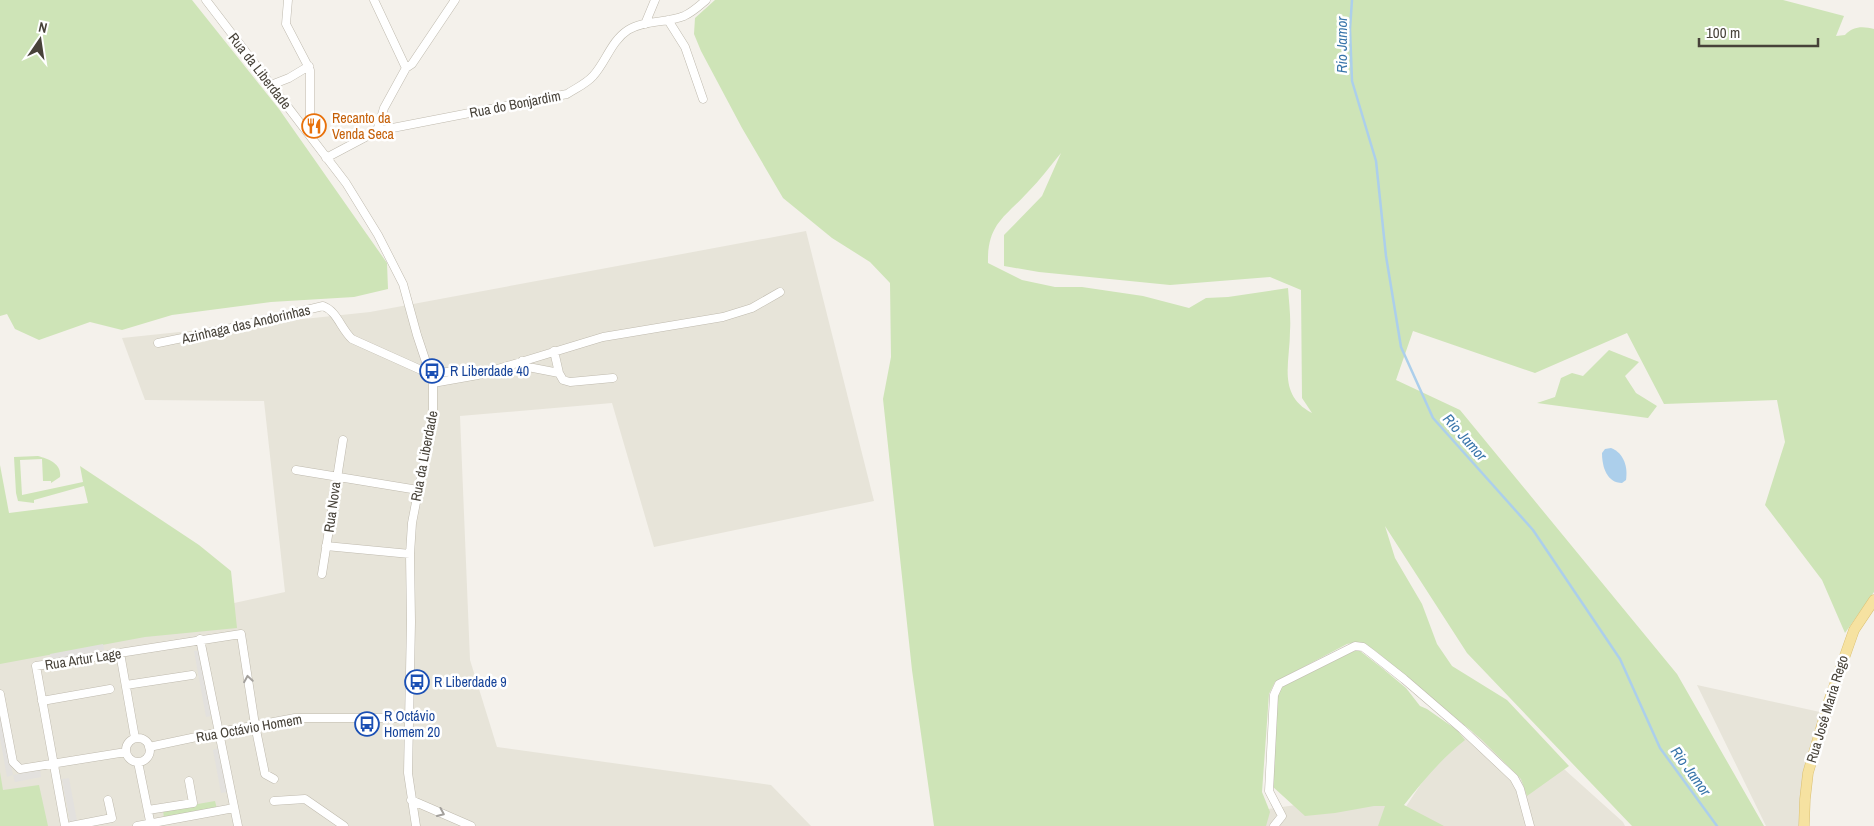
<svg xmlns="http://www.w3.org/2000/svg" width="1874" height="826" font-family="'Archivo Narrow',sans-serif">
<style>
.residential{fill:#e7e4d9}
.green{fill:#cee4b7;fill-rule:evenodd}
.parking{fill:#e3e1de}
.water{fill:#accfeb}
.lines{fill:none;stroke-linecap:round;stroke-linejoin:round}
.stream{stroke:#accfeb;stroke-width:2.5}
.minor-casing{stroke:#bfbaae;stroke-width:9}
.major-casing{stroke:#dac072;stroke-width:11}
.minor{stroke:#fff;stroke-width:8}
.major{stroke:#f6e2a1;stroke-width:10}
.oneway{stroke:#a3a09c}
.labels{text-anchor:middle;dominant-baseline:central;stroke-width:5;stroke-linejoin:round;paint-order:stroke}
.street-label{font-size:14px;fill:#474239;stroke:#fff}
.food-label{font-size:14px;fill:#c56008;stroke:#fff;text-anchor:start}
.transit-label{font-size:14px;fill:#164399;stroke:#fff;text-anchor:start}
.water-label{font-size:15px;font-style:italic;fill:#3a76ab;stroke:#fff}
</style>
<rect width="100%" height="100%" fill="#f4f1eb"/>
<!-- residential -->
<path class="residential" d="M806 231 874 501 654 547 612 403 460 416 470 660 497 747 771 785 811 826H13L0 808V654L285 592 264 401 145 400 122 338 370 312Z
M1697 685 1820 712 1799 826H1766Z
M1457 730 1535 743 1623 822 1625 826H1429L1403 811Z
M1392 791 1381 826H1244L1248 812Z"/>
<!-- green -->
<path class="green" d="M0 0H192L279 109 387 263 388 289 354 297 271 302 172 315 122 330 90 322 39 340 15 329 7 314 0 316Z
M715 0H1783L1844 16 1836 36 1845 35C1853 26 1863 26 1874 29V592L1845 633 1822 580 1765 505 1785 442 1777 400 1664 404 1627 333 1535 373 1413 331 1396 380 1460 410 1677 674 1764 826H1632L1467 653 1385 526 1395 558 1422 604 1437 644 1452 666 1507 700 1569 766 1527 796 1521 779 1481 739 1383 657C1370 647 1364 640 1347 644L1275 682 1269 694 1262 792 1270 812 1266 826H934L912 670 883 399 891 357 890 283 870 262 832 238 783 198 742 128 701 51 694 34 695 18ZM1061 153 1042 196 1004 235V266L1039 272 1170 285 1270 277 1301 290 1302 398 1312 413C1277 395 1290 363 1290 331 1291 317 1289 303 1288 288L1228 297 1206 298 1189 308 1143 296 1082 287H1055L1022 280 988 263C987 224 1005 217 1028 192 1040 180 1050 166 1061 153Z
M1609 350 1639 362 1625 376 1636 393 1657 406 1648 418 1537 403 1555 397 1561 378 1572 373 1583 376Z
M38 456C49 459 62 464 60 477L51 483V481H43L42 459 20 460 22 495 83 482 80 466 199 545 231 571 237 628 145 637 0 664V465L9 513 88 503 84 486 34 500V503L18 501 16 493 14 457Z
M1355 651H1360L1382 668 1406 688 1420 706 1427 709 1457 730 1465 740C1441 759 1423 781 1404 805L1444 826H1378L1385 806H1374L1335 813 1305 816 1272 786 1276 697 1279 689 1288 683 1346 654Z
M0 772 3 790 39 785 48 826H0Z
M215 801 217 809 164 818 163 810Z"/>
<!-- parking -->
<path class="parking" d="M103 644 104 650 51 660 50 654Z
M200 650 212 716 206 717 194 651Z
M0 707 13 775 40 770 41 777 15 782 13 775 7 777 0 738Z
M218 748 227 792 221 793 213 750Z
M69 778 77 821 70 822 62 779Z"/>
<!-- water -->
<path class="water" d="M1611 448C1624 453 1628 467 1626 480L1622 483C1607 483 1602 467 1602 453L1605 449Z"/>
<g class="lines">
<!-- stream -->
<path class="stream" d="M1352 0 1350 29 1352 81 1376 161 1386 256 1401 347 1433 418 1533 530 1620 659 1660 748 1717 826"/>
<!-- minor casing -->
<g class="minor-casing">
<path id="minor" d="M206 0 346 183 378 235 403 284 417 335 433 383V415L412 523 410 554 411 622 408 773 416 826
M288 0 286 24 310 70V119L305 129
M374 0 406 68
M668 20 685 47 703 99
M645 24 655 0
M271 85 289 78 309 66
M377 131 384 108 406 68 412 64 455 0
M326 158 377 131 567 94C576 88 586 84 593 76 606 62 611 41 628 30 644 20 667 23 684 16 693 12 699 6 706 0
M158 343 231 328 323 306C337 311 341 329 352 339L430 374 455 371 472 373
M522 361 528 367 559 373 554 351
M559 373 563 380 570 382 613 378
M433 383 478 375 603 337 723 317 752 308 780 292
M296 470 418 490
M326 546 410 554
M322 574 343 440
M200 639 238 826
M120 653 135 738
M126 685 192 675
M0 694 13 762 20 769 126 752
M42 701 110 689
M126 750a12 12 0 1 1 24 0a12 12 0 1 1-24 0Z
M149 747 220 732 295 718H410
M138 762 151 826
M411 800 471 826
M274 801 305 799 344 826
M148 810 193 803 189 781
M65 826 36 666 241 634 255 725 265 774 274 779
M71 826 112 818 108 800
M137 826 234 808
M1274 826 1282 816 1269 791 1274 695 1279 684 1355 646 1363 647 1371 653 1404 679 1462 729 1514 778 1520 789 1530 826"/>
</g>
<!-- major casing -->
<g class="major-casing">
<path id="major" d="M1804 826 1805 799 1808 773 1829 701 1854 630 1874 600"/>
</g>
<!-- minor -->
<use href="#minor" class="minor"/>
<!-- major -->
<use href="#major" class="major"/>
</g>
<!-- one-way arrows -->
<defs><path id="oneway-chevron" d="M-2-3.5L2.5 0L-2 3.5" fill="none" stroke-width="1.6" stroke-linecap="round" stroke-linejoin="round" transform="scale(1.25)"/></defs>
<g class="oneway">
<use href="#oneway-chevron" transform="translate(248 679) rotate(-99)"/>
<use href="#oneway-chevron" transform="translate(441 813) rotate(24)"/>
</g>
<!-- icons -->
<defs>
<g id="restaurant-ring" transform="scale(1.25)"><circle r="9.5" fill="#fff" stroke="#e8710a" stroke-width="1.5"/><path d="M-5-6h1v4h1v-4h1v4h1v-4h1v5L-1.5 .5V6h-2V.5L-5-1ZM5-6V6H3V1.5H1.5Q1.5-4 5-6Z" fill="#e8710a"/></g>
<g id="bus-ring" transform="scale(1.25)"><circle r="9.5" fill="#fff" stroke="#1a4fb4" stroke-width="1.5"/><path d="M-5-6H5V4H4V6H2V4H-2V6H-4V4H-5ZM-3.5-4V0h7V-4ZM-3.5 1.2v1.5H-2V1.2ZM2 1.2v1.5H3.5V1.2Z" fill="#1a4fb4"/></g>
</defs>
<g fill-rule="evenodd">
<use href="#restaurant-ring" x="314" y="126"/>
<use href="#bus-ring" x="432" y="371"/>
<use href="#bus-ring" x="417" y="682"/>
<use href="#bus-ring" x="367" y="724"/>
</g>
<g class="labels">
<!-- street labels -->
<g class="street-label">
<text transform="translate(260 71) rotate(52)">Rua da Liberdade</text>
<text transform="translate(515 104) rotate(-11)">Rua do Bonjardim</text>
<text transform="translate(246 324) rotate(-13)">Azinhaga das Andorinhas</text>
<text transform="translate(424 456) rotate(-79)">Rua da Liberdade</text>
<text transform="translate(332 507) rotate(-82)">Rua Nova</text>
<text transform="translate(83 659) rotate(-9)">Rua Artur Lage</text>
<text transform="translate(1827 709) rotate(-73)">Rua José Maria Rego</text>
<text transform="translate(249 728) rotate(-10)">Rua Octávio Homem</text>
</g>
<!-- food labels -->
<g class="food-label">
<text x="332" y="118">Recanto da<tspan x="332" dy="16">Venda Seca</tspan></text>
</g>
<!-- transit labels -->
<g class="transit-label">
<text x="450" y="371">R Liberdade 40</text>
<text x="434" y="682">R Liberdade 9</text>
<text x="384" y="716">R Octávio<tspan x="384" dy="16">Homem 20</tspan></text>
</g>
<!-- water labels -->
<g class="water-label">
<text transform="translate(1341 45) rotate(-90)">Rio Jamor</text>
<text transform="translate(1465 437) rotate(48)">Rio Jamor</text>
<text transform="translate(1691 771) rotate(54)">Rio Jamor</text>
</g>
</g>
<!-- north arrow -->
<g transform="translate(40 40) rotate(13)" stroke="#ffffff" stroke-width="4" paint-order="stroke">
<path d="M0-4L9 19L0 12L-9 19Z" fill="#474239"/>
<text y="-8" font-size="14" font-weight="bold" text-anchor="middle" fill="#474239">N</text>
</g>
<!-- scale -->
<path d="M1699 38v8h119v-8" fill="none" stroke="#474239" stroke-width="2.5"/>
<text x="1706" y="38" font-size="15" fill="#474239" stroke="#ffffff" stroke-width="4" paint-order="stroke">100 m</text>
</svg>
